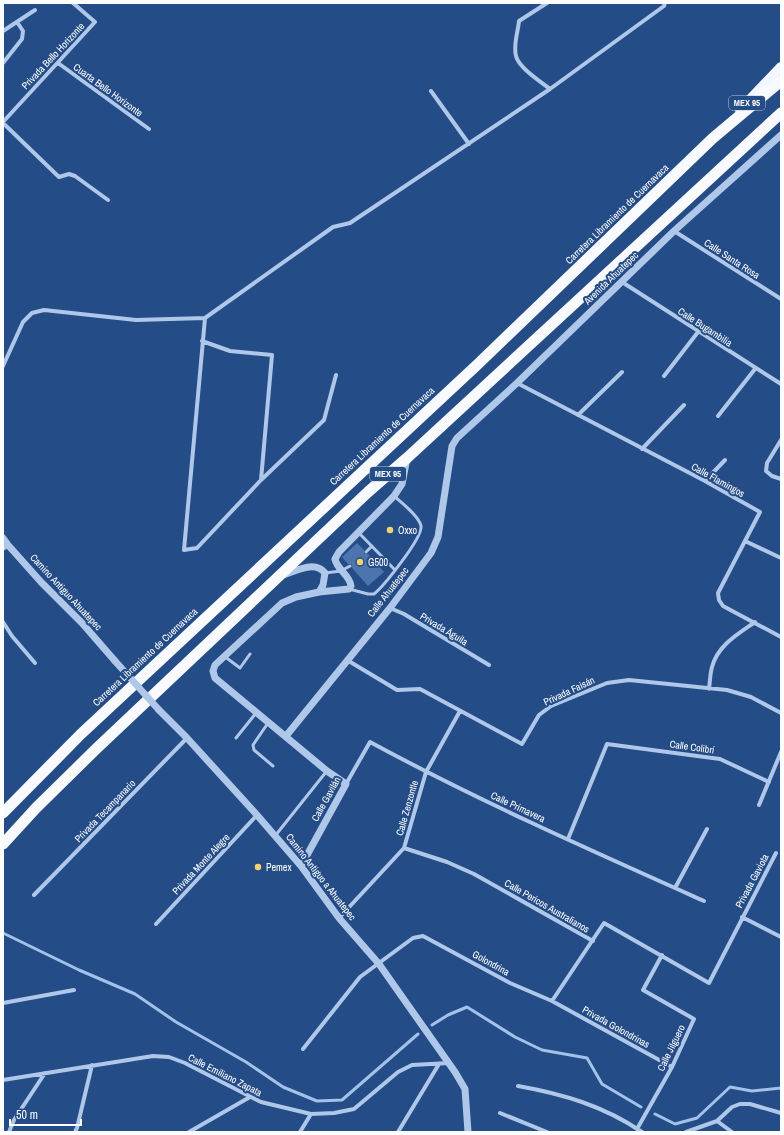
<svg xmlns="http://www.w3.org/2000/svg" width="784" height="1135" font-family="'Archivo Narrow',sans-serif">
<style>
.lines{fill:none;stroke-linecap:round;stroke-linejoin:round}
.stream{stroke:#a3c2ea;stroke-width:3}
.building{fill:#4c75af}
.service{stroke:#afc7e9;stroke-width:3}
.minor{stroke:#afc7e9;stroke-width:4}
.tertiary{stroke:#afc7e9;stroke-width:7}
.primary{stroke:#f2f6fe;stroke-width:10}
.trunk{stroke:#f8fafe;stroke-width:11}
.tertiary-bridge{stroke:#afc7e9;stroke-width:7}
.poi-dot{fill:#f3d272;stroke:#244c87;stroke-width:1.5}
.labels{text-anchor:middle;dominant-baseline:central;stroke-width:4;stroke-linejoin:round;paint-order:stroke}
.shield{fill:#244c87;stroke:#bdc9db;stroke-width:1}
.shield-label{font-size:9px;font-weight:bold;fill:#fff}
.street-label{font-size:10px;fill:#fff;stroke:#244c87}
.poi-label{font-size:10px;fill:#fff;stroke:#244c87;text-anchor:start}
</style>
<rect width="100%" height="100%" fill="#244c87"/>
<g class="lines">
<!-- stream -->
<path class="stream" d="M3 933 79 970 135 994 176 1022 246 1062 283 1087 317 1101 342 1100 418 1034
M432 1025 448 1015 467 1007 515 1037 542 1050 587 1058 602 1084 641 1107
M655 1114 675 1124 697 1118 730 1087 752 1091 781 1088"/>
</g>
<!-- building -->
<path class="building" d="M357 543 364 550V554H368L384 572 368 586 352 568V564H348L342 557Z"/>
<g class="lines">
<!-- service -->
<path class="service" d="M359 533 395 570
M366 552 372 546
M325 573 341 571 350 566
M349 589 368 594H374C384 586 423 537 421 526 419 516 402 503 394 496
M224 656 240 668 250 654
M268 723 253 745 254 750 273 766
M236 738 256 713
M275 836 326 772"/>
<!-- minor -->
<path class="minor" d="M547 3 519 21C518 32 513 45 516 56 519 68 540 81 550 89
M3 31 35 10
M3 63 22 39 23 31 17 22
M58 63 149 129
M431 91 469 144
M3 122 95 22 73 3
M3 123 59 177 69 174 75 176 108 200
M674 231 781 299
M622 282 781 384
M205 318 184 550 197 548 261 480 324 420 336 375
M202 341 230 351 272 355 261 480
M3 366 23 322 32 313 44 310 136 320 205 318 333 227 350 223 550 89 664 6 665 3
M664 376 698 332
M517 383 705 481 760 512 718 593 719 600 723 606 781 637
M578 415 622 372
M718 416 755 369
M781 440 767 463 766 471 772 476 781 479
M642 449 684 405
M705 481 725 460
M745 541 781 558
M3 549 8 545
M390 608 404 614 489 665
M3 622 12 636 35 663
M347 660 397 690 420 689 522 744 539 715 551 706 607 683 629 680 727 690 751 697 781 713
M709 689C710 682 710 674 712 667 718 645 738 634 755 622
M346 784 370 742C477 800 592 851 704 901
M759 805 781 752
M568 839 607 744 720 759 769 782
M404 848 447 862 474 874 593 941
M675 888 707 829
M34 895 187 738
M742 917 781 937
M339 918 404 848 426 772 460 711
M156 924 257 815
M552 1001 604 923 709 983 776 853
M3 1003 74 990
M303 1049 360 977 413 938 423 936 510 983 552 1001 672 1067
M3 1080 153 1056 169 1057 185 1063 261 1102 311 1114 334 1113 354 1109 398 1072 412 1065 449 1063
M518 1086C563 1094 604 1106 642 1132
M500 1113 547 1132
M717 1121 732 1132
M637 1129 672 1067 694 1019 643 990 662 955
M9 1132 14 1120 45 1073
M75 1132 77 1128 92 1065
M189 1132 250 1097
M300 1132 311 1114
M398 1132 439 1064
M686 1132 717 1121 732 1107 740 1104H750L781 1113"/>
<!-- tertiary -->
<path class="tertiary" d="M3 538 8 545 41 582 82 623 115 661
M283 575C296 571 315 560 325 573L323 585 319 592
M159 710 187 738 257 815 301 866 339 918 379 964 455 1072 465 1089 468 1132
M286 736 390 608 431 553 438 537 452 446 457 438 517 383 674 231 781 135
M301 866 346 784 327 771 215 678 213 671 215 665 282 603 296 597 319 592 349 589 351 586C350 575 337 570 335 559L339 552 394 496 402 484 407 458"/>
<!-- primary -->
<path class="primary" d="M740 110 781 67"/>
<!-- trunk -->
<path class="trunk" d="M3 813 81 734 478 364 713 138 781 81
M3 844 36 808 96 749 368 492 407 458 781 113"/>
<!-- tertiary-bridge -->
<path class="tertiary-bridge" d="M115 661 159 710"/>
</g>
<!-- markers -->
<g class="poi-dot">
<circle cx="390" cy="530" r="4"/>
<circle cx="360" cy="562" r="4"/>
<circle cx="258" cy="867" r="4"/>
</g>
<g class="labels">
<!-- shield labels -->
<g class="shield">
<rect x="729" y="96" width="36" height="14" rx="3"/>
<rect x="370" y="467" width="36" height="14" rx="3"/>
</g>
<g class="shield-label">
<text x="747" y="103">MEX 95</text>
<text x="388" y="474">MEX 95</text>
</g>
<!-- street labels -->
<g class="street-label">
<text transform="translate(53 56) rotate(-47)">Privada Bello Horizonte</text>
<text transform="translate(108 90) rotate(36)">Cuarta Bello Horizonte</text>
<text transform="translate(617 214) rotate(-44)">Carretera Libramiento de Cuernavaca</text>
<text transform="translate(732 259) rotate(33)">Calle Santa Rosa</text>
<text transform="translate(611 278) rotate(-44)">Avenida Ahuatepec</text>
<text transform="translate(705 327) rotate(33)">Calle Bugambilia</text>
<text transform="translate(382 436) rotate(-43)">Carretera Libramiento de Cuernavaca</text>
<text transform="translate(718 480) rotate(29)">Calle Flamingos</text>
<text transform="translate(66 592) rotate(47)">Camino Antiguo Ahuatepec</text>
<text transform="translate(388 592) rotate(-52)">Calle Ahuatepec</text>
<text transform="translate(444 629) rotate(31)">Privada Águila</text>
<text transform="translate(145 657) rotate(-43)">Carretera Libramiento de Cuernavaca</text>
<text transform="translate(569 691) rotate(-25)">Privada Faisán</text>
<text transform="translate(692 747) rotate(8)">Calle Colibrí</text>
<text transform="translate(326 799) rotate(-61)">Calle Gavilán</text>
<text transform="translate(518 807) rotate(25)">Calle Primavera</text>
<text transform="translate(407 808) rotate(-74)">Calle Zenzontle</text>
<text transform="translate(105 811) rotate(-46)">Privada Tecampanario</text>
<text transform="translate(201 864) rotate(-47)">Privada Monte Alegre</text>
<text transform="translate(321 877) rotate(52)">Camino Antiguo a Ahuatepec</text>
<text transform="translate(752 881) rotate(-62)">Privada Gaviota</text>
<text transform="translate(547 906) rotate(30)">Calle Pericos Australianos</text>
<text transform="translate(491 963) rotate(29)">Golondrina</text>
<text transform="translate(616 1027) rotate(29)">Privada Golondrinas</text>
<text transform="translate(671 1048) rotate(-64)">Calle Jilguero</text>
<text transform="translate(225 1075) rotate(27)">Calle Emiliano Zapata</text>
</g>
<!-- poi labels -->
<g class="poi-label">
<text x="398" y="530">Oxxo</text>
<text x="368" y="562">G500</text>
<text x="266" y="867">Pemex</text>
</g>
</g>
<!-- border -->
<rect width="784" height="1135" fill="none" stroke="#ffffff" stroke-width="8"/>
<!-- scale -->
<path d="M10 1119v6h71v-6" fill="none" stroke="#ffffff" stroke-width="2"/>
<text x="16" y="1119" font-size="12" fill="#ffffff" stroke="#244c87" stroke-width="3" paint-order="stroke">50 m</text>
</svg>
